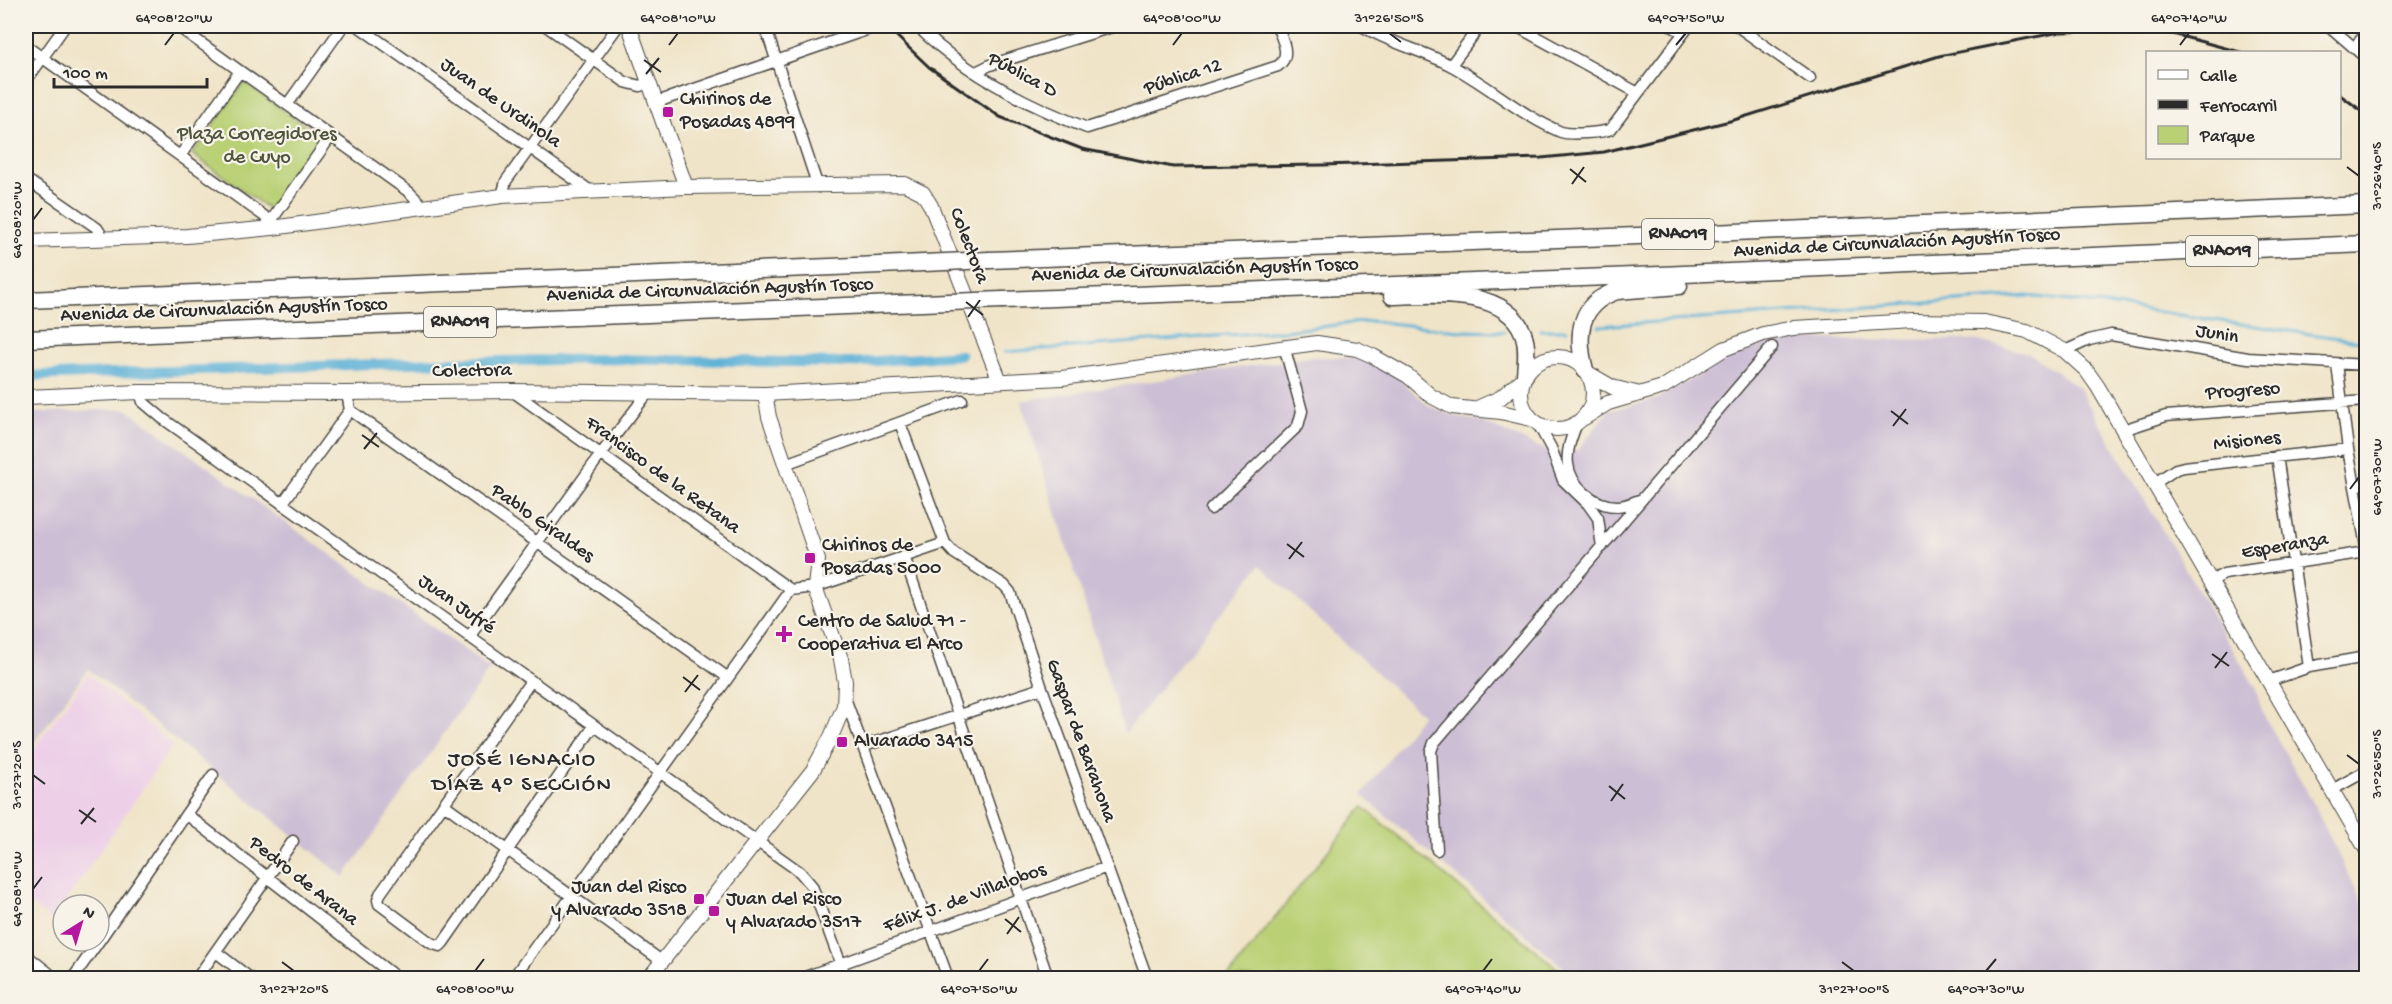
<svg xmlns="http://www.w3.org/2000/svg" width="2392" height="1004" font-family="'Gochi Hand',sans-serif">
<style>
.built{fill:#edd0e8}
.industrial{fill:#ccbed4}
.green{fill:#b9d074;stroke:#727e50;stroke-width:1.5}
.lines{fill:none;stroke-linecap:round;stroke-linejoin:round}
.stream{stroke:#5bb1d7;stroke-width:3}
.canal{stroke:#5bb1d7;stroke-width:10}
.minor-casing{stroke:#494743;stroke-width:13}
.major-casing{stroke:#494743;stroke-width:16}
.highway-casing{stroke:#494743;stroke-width:19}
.minor{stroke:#fff;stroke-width:10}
.major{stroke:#fff;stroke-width:14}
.highway{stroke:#fff;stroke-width:16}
.rail{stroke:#2b2b2b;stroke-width:3}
.highway-bridge-casing{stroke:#494743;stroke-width:19;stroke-linecap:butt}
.highway-bridge{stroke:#fff;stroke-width:16}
.ticks{fill:none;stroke:#2b2b2b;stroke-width:2}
.poi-dot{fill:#b5179e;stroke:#f7f3e8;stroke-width:2}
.labels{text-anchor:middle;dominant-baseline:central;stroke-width:4.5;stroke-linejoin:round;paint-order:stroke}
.shield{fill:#f7f3e8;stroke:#686764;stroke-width:1.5}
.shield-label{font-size:18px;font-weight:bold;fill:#2b2b2b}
.street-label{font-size:20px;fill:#2b2b2b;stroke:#f7f3e8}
.poi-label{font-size:20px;fill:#2b2b2b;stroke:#f7f3e8;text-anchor:start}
.park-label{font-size:20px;fill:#4e543d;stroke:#f7f3e8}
.quarter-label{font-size:22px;letter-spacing:1.5px;fill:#2b2b2b;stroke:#f7f3e8}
.neatline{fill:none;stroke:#2b2b2b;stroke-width:2}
.ticks-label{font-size:15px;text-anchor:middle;fill:#2b2b2b}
</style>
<rect width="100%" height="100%" fill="#f7f3e8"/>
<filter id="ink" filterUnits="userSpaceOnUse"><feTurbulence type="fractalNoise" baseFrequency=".0167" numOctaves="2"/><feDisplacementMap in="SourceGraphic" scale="12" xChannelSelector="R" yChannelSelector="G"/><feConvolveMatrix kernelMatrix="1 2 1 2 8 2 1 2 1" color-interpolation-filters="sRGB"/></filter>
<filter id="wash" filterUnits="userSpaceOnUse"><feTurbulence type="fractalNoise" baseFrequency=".008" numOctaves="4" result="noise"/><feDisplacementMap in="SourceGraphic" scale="24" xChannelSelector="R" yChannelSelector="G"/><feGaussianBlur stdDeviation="1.35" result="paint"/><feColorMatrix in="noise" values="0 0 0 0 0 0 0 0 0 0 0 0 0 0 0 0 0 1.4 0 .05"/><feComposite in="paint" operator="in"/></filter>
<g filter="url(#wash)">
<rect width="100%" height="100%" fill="#f0e4c8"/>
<!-- built -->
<path class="built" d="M88 674 173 745 52 921 26 901V759Z"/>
<!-- industrial -->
<path class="industrial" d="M1798 339 1973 340 2029 353 2078 387 2255 687 2263 714 2307 791 2366 911V978H1576L1362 795 1422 715 1260 565 1125 733 1021 401 1309 357 1366 358 1392 372 1429 406 1454 416 1480 421 1552 453 1578 450 1608 411 1656 399 1732 357 1763 343Z
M126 409 490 668 344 877 88 669 26 753V413Z"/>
<!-- green -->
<path class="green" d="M244 82 322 138 270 210 192 154Z
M1363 807 1569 978H1227Z"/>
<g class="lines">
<!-- stream -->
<path class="stream" d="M1599 326 2028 296 2131 308 2366 342
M1540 330H1567
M1005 352 1283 331 1371 321 1460 331 1504 332"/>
<!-- canal -->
<path class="canal" d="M26 376 408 363 606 359 850 363 961 355"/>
</g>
</g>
<g filter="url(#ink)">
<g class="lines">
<!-- minor casing -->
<g class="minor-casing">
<path id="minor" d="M177 26 409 192 423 206
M358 26 592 192
M546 26 625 82 640 86 650 82
M765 26 818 187
M917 26C962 71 1027 105 1087 128L1278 66C1292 56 1282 39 1277 26
M1362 26C1389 43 1422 50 1450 65 1487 84 1523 117 1561 132 1569 135 1603 133 1611 129L1689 26
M1516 26 1638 93
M1671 26 1683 32
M1737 26 1810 78
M2329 26 2366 58
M26 46 271 221 272 228
M2355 47 2366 33
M1451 65 1480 26
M976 72 990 65 1115 26
M26 81 65 26
M657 102 869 29
M287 105 343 26
M180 156 240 71
M26 179 97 228 104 239
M502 196 506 181 618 26
M271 221 331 136
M2065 351 2089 340 2111 335 2248 358 2366 365
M2337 364 2348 449 2366 546
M512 391 791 590
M140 392 143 402 162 418 800 872 812 886 846 978
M347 393 350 410 727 677
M900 423 945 543 954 553 1004 585 1010 592 1042 688 1147 978
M1577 423C1572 436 1566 450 1568 464 1570 486 1595 506 1617 506 1625 506 1632 503 1639 500
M1538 424 1551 448 1563 480 1588 504 1598 518 1602 547
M2123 430 2166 416 2366 401
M2277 456 2309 667
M785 464 962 400
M2155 483 2176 469 2184 467 2348 449
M2355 486 2366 483
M282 504 350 410
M1211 509 1298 426 1302 411 1284 346
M904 556 1048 978
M2211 581 2224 574 2366 552
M469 637 601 454 647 394
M531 681 380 894 378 900 379 904 431 943 440 946 443 943 594 726
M2269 681 2309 667 2366 657
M845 698 948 978
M864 746 1042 688
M2332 790 2366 771
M445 805 663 962
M186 814 397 978
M1437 850 1431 751 1434 743 1772 347
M99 941 213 775
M216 952 250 978
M26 955 55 978
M73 978 99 941
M197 978 293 841
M513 978 791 590 815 587 945 543
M802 978 1107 867"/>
</g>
<!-- major casing -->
<g class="major-casing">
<path id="major" d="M629 26 686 187
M26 241 187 236 272 228 502 196 686 187 905 184 923 193 931 206 1000 381
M1521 393a36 36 0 1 1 72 0a36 36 0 1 1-72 0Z
M1588 373 1612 387 1636 393
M26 397 140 392 347 393 512 391 765 394 1062 378 1317 343 1357 349 1373 356 1408 376 1431 396 1452 407 1501 412 1531 419
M1475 409 1500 398 1523 379
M1584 418 1608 403 1663 387 1724 349 1763 334 1794 328 1913 321 1984 322 2027 331 2065 351 2086 370 2098 387 2366 849
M649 978 813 770 831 737 844 706 845 682 841 659 815 587 818 560 769 417 765 394"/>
</g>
<!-- highway casing -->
<g class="highway-casing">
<path id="highway" d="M989 260 1664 235 2366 205
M1392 296C1432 295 1505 287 1523 333 1528 346 1526 362 1525 375
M26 300 880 265
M1003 300 1660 275 2366 244
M26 339 895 304
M1585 370C1576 336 1578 303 1617 291L1679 286"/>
</g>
<!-- minor -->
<use href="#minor" class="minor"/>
<!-- major -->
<use href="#major" class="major"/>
<!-- highway -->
<use href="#highway" class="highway"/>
<!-- rail -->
<path class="rail" d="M886 26 929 67 1000 117 1082 149 1173 167 1323 165 1541 158 1604 152 1734 120 1939 56 2060 32 2135 30 2173 34 2240 52
M2340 95 2366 114"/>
<!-- highway-bridge casing -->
<g class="highway-bridge-casing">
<path id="highway-bridge" d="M880 265 989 260
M895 304 1003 300"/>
</g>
<!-- highway-bridge -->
<use href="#highway-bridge" class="highway-bridge"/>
</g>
</g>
<!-- ticks -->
<path class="ticks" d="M1389 33 1401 42M165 45 174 33M669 45 678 33M1173 45 1182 33M1676 45 1686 33M2180 45 2189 33M644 60 661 72M646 74 659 58M2347 167 2359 176M1570 169 1586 182M1572 184 1584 167M33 220 42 208M966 302 983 315M968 317 980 300M1891 411 1908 424M1893 426 1906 409M362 435 379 447M364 449 377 433M2350 489 2359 477M1287 544 1304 557M1289 559 1302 542M2212 654 2229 666M2215 668 2227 652M683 677 700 690M685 692 698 675M2347 755 2359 764M33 775 45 784M1609 786 1625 799M1611 801 1623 784M79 810 96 822M81 824 94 808M33 889 42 877M1005 919 1021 932M1007 934 1019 917M282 962 294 971M1842 962 1854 971M475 971 484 959M979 971 988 959M1483 971 1492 959M1986 971 1996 959"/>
<!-- markers -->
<g class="poi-dot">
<rect x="662" y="106" width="12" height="12" rx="3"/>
<rect x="804" y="552" width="12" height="12" rx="3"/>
<path d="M781 625h6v6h6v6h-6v6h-6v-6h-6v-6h6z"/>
<rect x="836" y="736" width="12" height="12" rx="3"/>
<rect x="693" y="893" width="12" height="12" rx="3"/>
<rect x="708" y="905" width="12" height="12" rx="3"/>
</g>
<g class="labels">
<!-- shield labels -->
<g class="shield">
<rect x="1642" y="219" width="72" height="30" rx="4.5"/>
<rect x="2186" y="236" width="72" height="30" rx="4.5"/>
<rect x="424" y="307" width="72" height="30" rx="4.5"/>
</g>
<g class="shield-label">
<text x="1678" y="234">RNA019</text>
<text x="2222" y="251">RNA019</text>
<text x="460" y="322">RNA019</text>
</g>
<!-- street labels -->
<g class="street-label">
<text transform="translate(1022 76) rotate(28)">Pública D</text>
<text transform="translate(1183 78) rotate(-18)">Pública 12</text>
<text transform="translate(500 104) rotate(35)">Juan de Urdinola</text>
<text transform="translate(1897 244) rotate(-3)">Avenida de Circunvalación Agustín Tosco</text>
<text transform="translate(968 246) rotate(69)">Colectora</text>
<text transform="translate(1195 271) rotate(-2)">Avenida de Circunvalación Agustín Tosco</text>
<text transform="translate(710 291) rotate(-2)">Avenida de Circunvalación Agustín Tosco</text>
<text transform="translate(224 311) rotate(-2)">Avenida de Circunvalación Agustín Tosco</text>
<text transform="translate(2217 335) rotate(10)">Junin</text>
<text transform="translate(472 372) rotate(-1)">Colectora</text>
<text transform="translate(2243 392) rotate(-4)">Progreso</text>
<text transform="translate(2247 442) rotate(-6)">Misiones</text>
<text transform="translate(662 476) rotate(36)">Francisco de la Retana</text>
<text transform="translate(542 524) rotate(35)">Pablo Giraldes</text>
<text transform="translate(2285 547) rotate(-9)">Esperanza</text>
<text transform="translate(456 605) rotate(35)">Juan Jufré</text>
<text transform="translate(1080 741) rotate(70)">Gaspar de Barahona</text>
<text transform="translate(303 882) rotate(38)">Pedro de Arana</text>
<text transform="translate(965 899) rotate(-20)">Félix J. de Villalobos</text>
</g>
<!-- poi labels -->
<g class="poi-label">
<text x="680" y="100">Chirinos de<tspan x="680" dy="23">Posadas 4899</tspan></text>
<text x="822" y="546">Chirinos de<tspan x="822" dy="23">Posadas 5000</tspan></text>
<text x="798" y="622">Centro de Salud 71 -<tspan x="798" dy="23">Cooperativa El Arco</tspan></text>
<text x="854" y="742">Alvarado 3415</text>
<text x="687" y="888" text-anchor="end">Juan del Risco<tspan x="687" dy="23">y Alvarado 3518</tspan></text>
<text x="726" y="900">Juan del Risco<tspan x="726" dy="23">y Alvarado 3517</tspan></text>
</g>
<!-- park labels -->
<g class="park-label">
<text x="257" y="135">Plaza Corregidores<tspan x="257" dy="23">de Cuyo</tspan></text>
</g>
<!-- quarter labels -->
<g class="quarter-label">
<text x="522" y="761">JOSÉ IGNACIO<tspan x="522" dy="25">DÍAZ 4° SECCIÓN</tspan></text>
</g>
</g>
<!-- margin -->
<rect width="2392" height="1004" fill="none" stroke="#f7f3e8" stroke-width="66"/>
<!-- legend -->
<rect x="2146" y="51" width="195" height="108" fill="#f7f3e8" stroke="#a5a39c" stroke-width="1.5"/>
<rect x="2158" y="70" width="30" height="9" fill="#ffffff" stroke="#a5a39c" stroke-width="1.5"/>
<text x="2200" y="81" font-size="18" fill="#2b2b2b">Calle</text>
<rect x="2158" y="100" width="30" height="9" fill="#2b2b2b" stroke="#a5a39c" stroke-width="1.5"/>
<text x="2200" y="111" font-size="18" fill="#2b2b2b">Ferrocarril</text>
<rect x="2158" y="126" width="30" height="18" fill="#b9d074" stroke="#a5a39c" stroke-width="1.5"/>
<text x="2200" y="141" font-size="18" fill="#2b2b2b">Parque</text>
<!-- north arrow -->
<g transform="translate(81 923) rotate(37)"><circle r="28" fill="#f7f3e8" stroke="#a5a39c" stroke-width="1.5"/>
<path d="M0-4.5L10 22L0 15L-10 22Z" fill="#b5179e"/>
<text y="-9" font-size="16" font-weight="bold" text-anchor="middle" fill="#2b2b2b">N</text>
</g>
<!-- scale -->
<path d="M54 78v9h153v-9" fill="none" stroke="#2b2b2b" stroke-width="3"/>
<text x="63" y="78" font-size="18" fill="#2b2b2b" stroke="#f7f3e8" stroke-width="4.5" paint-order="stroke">100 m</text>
<rect x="33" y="33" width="2326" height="938" class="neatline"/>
<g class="ticks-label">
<text x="174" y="22">64°08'20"W</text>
<text x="678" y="22">64°08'10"W</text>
<text x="1182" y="22">64°08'00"W</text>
<text x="1389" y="22">31°26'50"S</text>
<text x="1686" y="22">64°07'50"W</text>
<text x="2189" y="22">64°07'40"W</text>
<text transform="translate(2376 176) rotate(-90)" y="5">31°26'40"S</text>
<text transform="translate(16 220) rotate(-90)" y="5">64°08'20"W</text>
<text transform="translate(2376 477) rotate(-90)" y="5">64°07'30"W</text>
<text transform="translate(2376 764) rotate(-90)" y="5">31°26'50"S</text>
<text transform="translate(16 775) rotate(-90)" y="5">31°27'20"S</text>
<text transform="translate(16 889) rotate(-90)" y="5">64°08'10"W</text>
<text x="294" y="993">31°27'20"S</text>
<text x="475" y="993">64°08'00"W</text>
<text x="979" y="993">64°07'50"W</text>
<text x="1483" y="993">64°07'40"W</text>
<text x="1854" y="993">31°27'00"S</text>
<text x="1986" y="993">64°07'30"W</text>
</g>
</svg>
